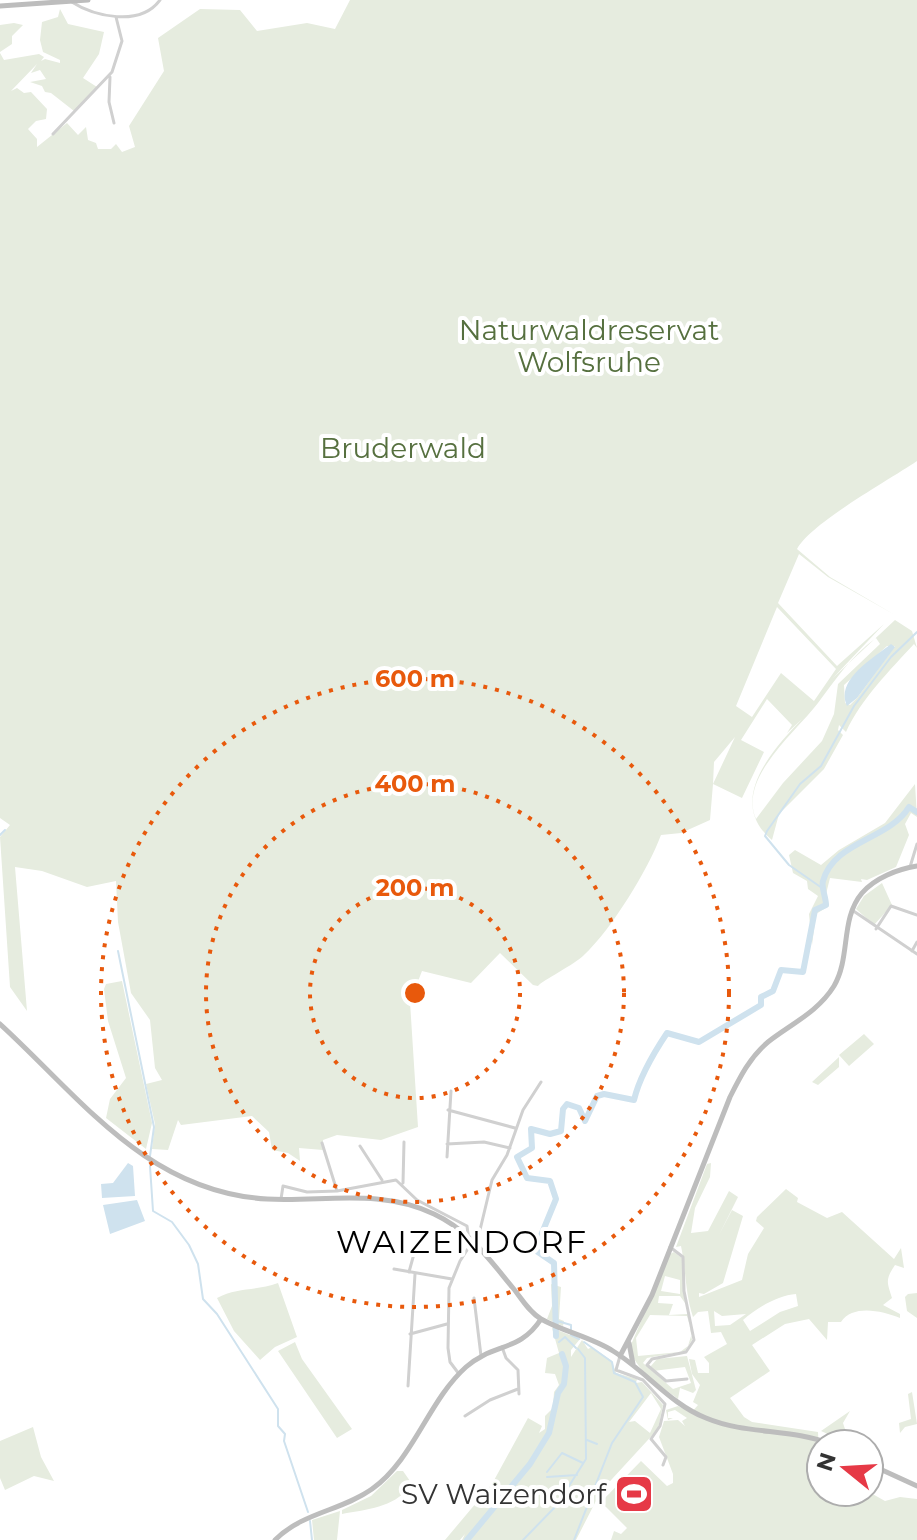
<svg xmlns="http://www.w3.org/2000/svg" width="917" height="1540" font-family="Montserrat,sans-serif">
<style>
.green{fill:#e6ecdf;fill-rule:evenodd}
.water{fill:#cfe2ee}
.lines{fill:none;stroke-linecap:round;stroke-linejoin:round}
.stream{stroke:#cfe2ee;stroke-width:2}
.river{stroke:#cfe2ee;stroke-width:6}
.street{stroke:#d0d0d0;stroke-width:3}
.secondary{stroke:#bdbdbd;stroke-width:5}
.ring{fill:none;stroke:#e8590c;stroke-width:4;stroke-dasharray:4 8}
.labels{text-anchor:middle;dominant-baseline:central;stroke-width:8;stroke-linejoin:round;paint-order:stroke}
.park-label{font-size:28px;fill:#56703f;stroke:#fff}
.poi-label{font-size:28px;fill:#333;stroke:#fff;text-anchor:end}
.quarter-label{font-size:32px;letter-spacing:2px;fill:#000;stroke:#fff}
.centre{fill:#e8590c;stroke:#fff;stroke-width:4}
.ring-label{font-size:24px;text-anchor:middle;font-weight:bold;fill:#e8590c;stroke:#fff;stroke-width:8;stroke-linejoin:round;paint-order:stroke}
</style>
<rect width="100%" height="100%" fill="#fff"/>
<!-- green -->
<path class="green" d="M350 0H917V461C889 480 811 523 797 549L830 577 895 615 828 577 799 554 778 603 837 666 884 624 833 678 895 620 912 631 917 648 914 644C891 669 861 699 846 732L839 725 838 730 843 735 824 769 779 814 772 840C726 802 771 751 802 719L787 733 792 725 767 699 741 740 764 752 742 798 713 784 710 820 681 833 661 835C648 870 611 930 584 955 574 965 543 980 538 986L533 985 500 953 471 983 422 971 410 1002 418 1127 381 1140 337 1135 323 1140V1150L299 1148 300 1161 288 1153 272 1150 269 1132 252 1116 181 1125 178 1120 168 1150 152 1149 155 1124 146 1084 162 1080 155 1068 150 1020 131 993 118 922 116 881 87 887 42 871 15 867 27 1011 10 987 0 837 10 825 0 818V53L4 60 39 54 44 57 41 61 45 59 60 63V60L43 52 40 40 42 22 58 17 60 9 68 24 104 32 99 54 83 78 97 87 74 111 51 93 45 92 42 86 30 82 46 79 40 70 31 73 37 64 11 91 17 88 24 93 31 92 47 109 46 119 36 121 28 129 37 139V147L67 123 78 135 86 127 88 140 96 143 98 149H111L116 144 122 152 135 147 129 126 164 71 158 38 200 9 240 10 257 31 307 23 335 29ZM777 607 836 669 814 701 781 673 752 717 736 706ZM876 638 880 644 838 684 834 714 822 741 783 783 756 819C738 778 796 732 818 703 836 679 851 656 876 638ZM887 646H895L857 698 850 705 845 703 844 685ZM735 737 713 784 714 762Z
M14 23 23 25 12 36V44L0 52V25Z
M915 784 917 817 911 813 905 824 909 835 896 867 867 880 861 879 862 882 830 878 826 894 829 906 816 914 812 945 809 914 818 896 808 889 807 881 793 873 789 855 795 850 821 865 839 850 885 823Z
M882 883 892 905 874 925 856 909 864 896Z
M122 981 152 1123 146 1149 106 1118 110 1099 126 1078 108 1021 104 989 106 984Z
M864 1034 874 1044 849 1066 839 1055Z
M839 1057V1067L818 1085 812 1082Z
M711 1163 710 1177 695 1208 691 1233 708 1231 729 1191 738 1197 719 1235 732 1210 743 1216 723 1283 704 1294 699 1293V1297L742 1280 748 1254 764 1228 756 1221 757 1217 786 1189 798 1198 797 1202 827 1218 842 1212 894 1259 901 1248 904 1268 895 1265C885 1280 887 1282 892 1298L883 1305 900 1314V1318C882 1311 853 1304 841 1322H828L827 1340 809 1319 785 1324 752 1345 770 1371 730 1398 744 1417 752 1422 818 1432 821 1492H869L885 1501 900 1497 917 1499V1540H611L614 1531 621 1534 627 1528 601 1502 641 1461 667 1486 673 1483V1474L659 1437 664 1421 678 1420 685 1426 682 1421 687 1418 675 1410 668 1412V1418H673L668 1420 666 1410 678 1406 691 1413 698 1405 693 1402 700 1385 692 1374 689 1359 695 1360 698 1373H709V1363L704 1357 727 1344 721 1332 711 1333 708 1311 698 1312 693 1317C685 1293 686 1269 681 1246L676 1247 707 1164ZM796 1294 798 1306 780 1312 750 1331 743 1320C757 1308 778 1295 796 1294ZM714 1311 722 1316 746 1314 730 1325 715 1326Z
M674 1252 682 1258 685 1303 680 1296H659L658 1303 673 1304 669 1315 688 1314 692 1340 685 1351 647 1358 643 1363 673 1389 691 1383 685 1367 653 1371 650 1367 657 1359 687 1356 696 1390 693 1393 680 1388 678 1399C660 1385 634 1370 630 1347L670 1254ZM665 1276 680 1280V1294L661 1291ZM650 1315 687 1316 692 1333 688 1346 680 1352 638 1356 636 1338Z
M917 1261V1318L907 1311 905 1297 908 1294 917 1293Z
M278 1283 297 1337 275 1347 260 1360 234 1331 217 1298C237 1287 257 1291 278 1283Z
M551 1284 561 1287 559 1319 564 1321 563 1326 547 1319 552 1306Z
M552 1328 580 1339 571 1350V1357L582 1340 588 1349 592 1347 612 1361 616 1373 637 1379 636 1383 642 1382 663 1405 658 1429 601 1491 576 1540H462L465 1534 460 1540H445L492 1484 528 1418 542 1426 539 1433 545 1429V1416L553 1408 554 1392 559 1385 555 1374 545 1373 547 1358 559 1353ZM651 1393 661 1409 650 1433 635 1421 629 1422Z
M295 1342 302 1359 352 1429 337 1438 278 1351Z
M912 1392 917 1424 905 1427 900 1433 899 1423 911 1419 908 1394Z
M850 1411 843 1423 850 1444 821 1431Z
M33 1427 41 1457 54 1481 34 1476 5 1490 0 1478V1441Z
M397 1471H403L410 1481V1487C392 1508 368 1509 342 1514V1510L371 1496Z
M340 1511 337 1540H314L312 1520Z"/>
<!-- water -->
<path class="water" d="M891 644 895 647 857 698 847 706C835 680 872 659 891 644Z
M128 1163 133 1166 135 1196 102 1198 101 1184 113 1183Z
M137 1200 145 1221 110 1234 103 1205Z"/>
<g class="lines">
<!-- stream -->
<path class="stream" d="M0 835 5 830
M822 888 789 865 765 836 767 831 800 784 821 766 854 706 891 657 917 632
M118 951 154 1127 150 1156
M150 1166 153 1211 172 1222 189 1245 198 1264 203 1299 217 1314 278 1409V1426L285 1434 284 1441 308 1512
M554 1320 571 1325V1335L579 1339
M559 1342 565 1337 576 1348
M587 1440 597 1444
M547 1472 562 1453 583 1463
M547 1477 577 1475
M310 1521 312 1540
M523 1540 557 1505 586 1459 585 1358 578 1349
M574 1540 612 1443 643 1397 635 1382 614 1373 612 1362 584 1342"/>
<!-- river -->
<path class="river" d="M556 1336 554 1263 535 1250 556 1199 550 1181 527 1178 517 1157 532 1148 531 1129 550 1134 561 1131 563 1109 567 1104 579 1108 585 1121 597 1096 604 1094 634 1100C639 1079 655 1051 667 1033L699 1042 761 1005V997L773 991 781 970 803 972 815 910 826 905C826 897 821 888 823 881 834 841 889 840 909 807L917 812
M467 1540 530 1464 549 1433 558 1393 564 1384 566 1366 562 1354"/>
<!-- street -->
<path class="street" d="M70 1C95 17 140 27 160 0
M110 77 109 102 114 123
M53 134 112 72 122 41 116 17
M910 867 917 844
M852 910 917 954
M876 929 891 906 917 915
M912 951 917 942
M448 1110 515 1128
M322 1143 337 1191
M447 1144 484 1142 510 1148
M360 1146 382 1180
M447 1157 451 1091
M403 1183 404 1142
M281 1199 283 1186 307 1192 337 1191 396 1180 417 1200 467 1226 468 1234
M670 1247 683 1257 684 1291 694 1340 686 1352 652 1359 647 1365 666 1381 687 1379
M394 1269 452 1279
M409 1272 420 1232
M474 1298 481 1356
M410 1334 447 1324
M502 1347 506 1358 518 1370 519 1394
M620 1356 616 1370 643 1380 665 1404 660 1426 651 1439 666 1457 663 1465
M459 1374 450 1362 448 1348 449 1288 460 1261 480 1230 492 1180 507 1155 523 1110 541 1082
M408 1386 415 1274
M465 1416 490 1400 518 1389"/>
<!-- secondary -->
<path class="secondary" d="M0 6 88 0
M0 1024C81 1098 147 1192 267 1199 324 1202 380 1188 434 1214 470 1231 488 1258 513 1288 521 1298 529 1312 541 1319 564 1332 591 1337 613 1351 646 1371 670 1404 706 1418 746 1435 791 1428 831 1444
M629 1343 633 1364
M620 1356 652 1295 730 1097C740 1077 750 1057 768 1042 791 1024 818 1012 834 986 851 957 840 919 862 893 875 878 898 869 917 866
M869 1464 917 1486
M275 1540C303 1512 341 1511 372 1489 414 1459 428 1401 466 1367 493 1343 520 1352 541 1319"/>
</g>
<!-- distance rings -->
<g class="ring">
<circle cx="415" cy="993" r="105"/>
<circle cx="415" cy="993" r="209"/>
<circle cx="415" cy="993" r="314"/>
</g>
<!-- icons -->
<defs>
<g id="stadium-square" transform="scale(2)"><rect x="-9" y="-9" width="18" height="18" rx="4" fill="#e63946" stroke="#fff"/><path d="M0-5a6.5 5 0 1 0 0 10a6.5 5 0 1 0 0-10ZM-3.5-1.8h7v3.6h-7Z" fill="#fff"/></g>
</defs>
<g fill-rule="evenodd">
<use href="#stadium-square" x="634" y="1494"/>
</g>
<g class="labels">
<!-- park labels -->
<g class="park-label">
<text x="589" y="330">Naturwaldreservat<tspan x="589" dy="32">Wolfsruhe</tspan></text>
<text x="403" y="448">Bruderwald</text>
</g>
<!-- poi labels -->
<g class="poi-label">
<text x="606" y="1494">SV Waizendorf</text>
</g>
<!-- quarter labels -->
<g class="quarter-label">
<text x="462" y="1241">WAIZENDORF</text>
</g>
</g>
<circle cx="415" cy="993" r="12" class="centre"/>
<g class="ring-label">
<text x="415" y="687">600 m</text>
<text x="415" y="792">400 m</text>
<text x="415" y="896">200 m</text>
</g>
<!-- north arrow -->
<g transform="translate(845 1468) rotate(288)"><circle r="38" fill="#ffffff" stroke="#adadad" stroke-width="2"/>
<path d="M0-6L14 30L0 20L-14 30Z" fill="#e63946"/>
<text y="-12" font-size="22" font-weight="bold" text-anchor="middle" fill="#333333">N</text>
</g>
</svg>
